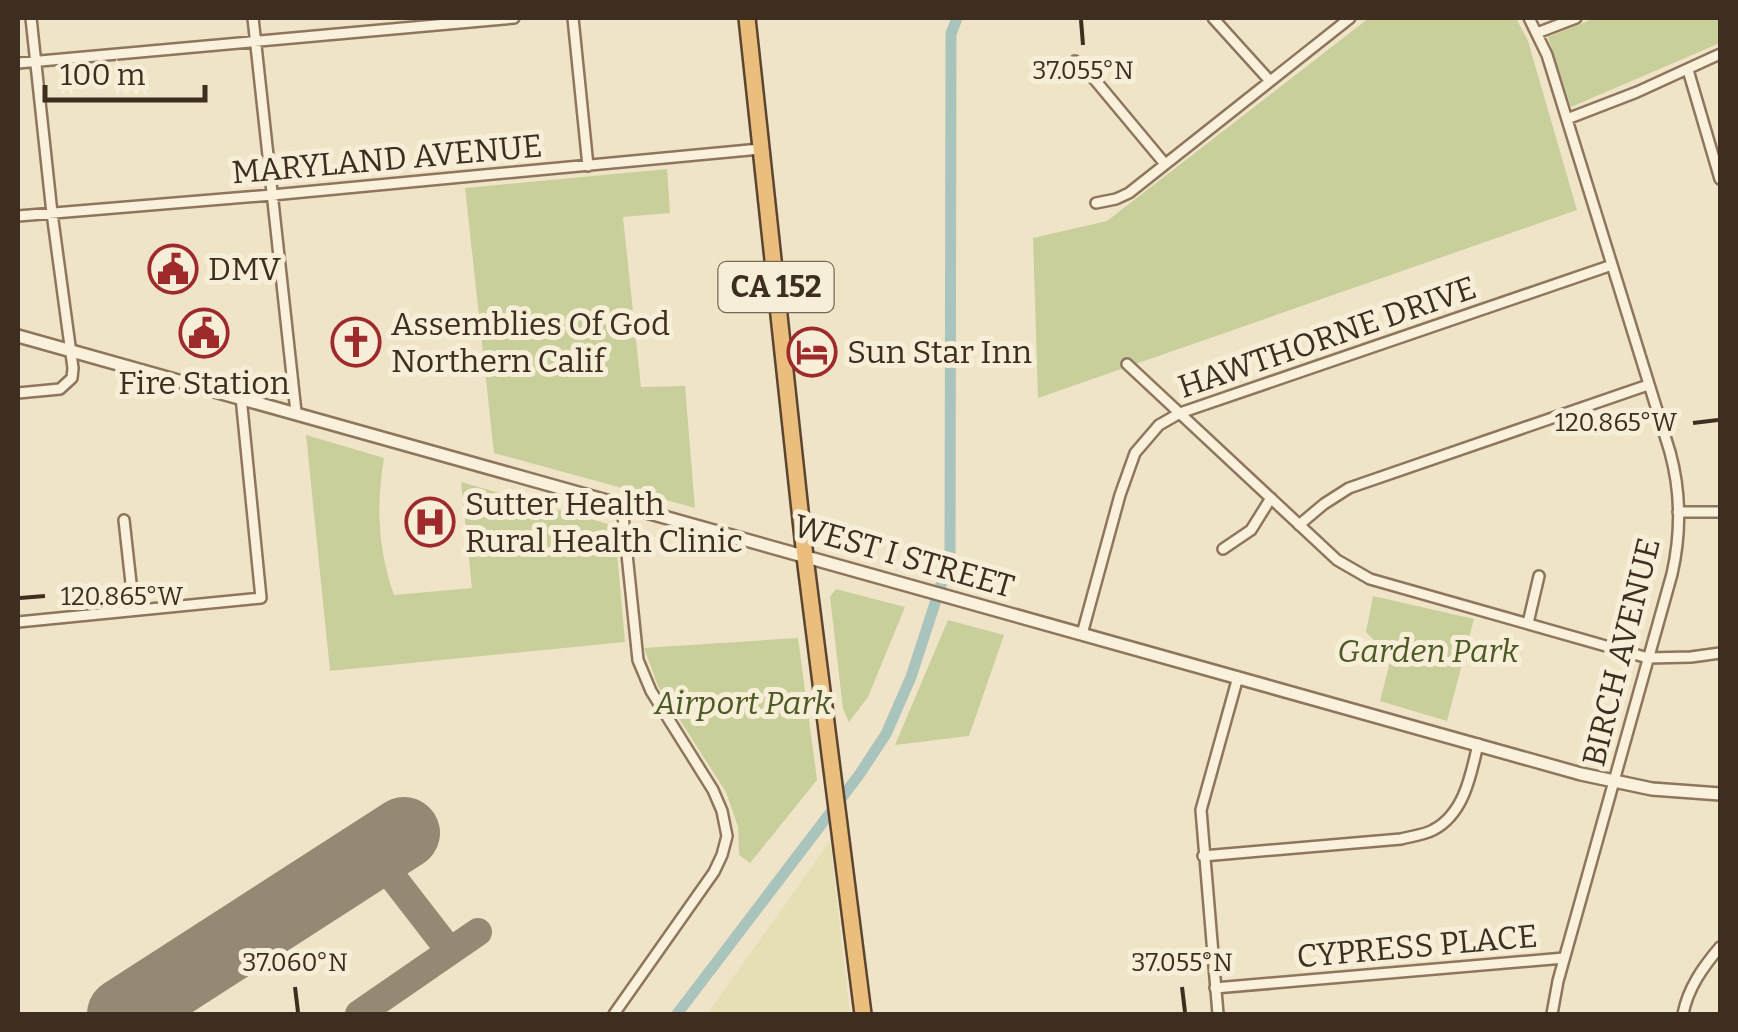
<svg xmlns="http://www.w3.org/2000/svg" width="1738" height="1032" font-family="Bitter,serif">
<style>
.farmland{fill:#e6deb5}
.green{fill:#c9cf9b}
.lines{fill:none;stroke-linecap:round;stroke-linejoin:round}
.canal{stroke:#a9c4bc;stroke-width:11}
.taxiway{stroke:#968974;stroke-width:28}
.runway{stroke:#968974;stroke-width:72}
.minor-casing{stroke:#8d765c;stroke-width:14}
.tertiary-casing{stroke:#8d765c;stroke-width:16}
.trunk-casing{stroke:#5b4430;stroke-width:20}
.minor{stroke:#faf1dc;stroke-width:9}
.tertiary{stroke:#faf1dc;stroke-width:11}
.trunk{stroke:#eabe7c;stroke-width:15}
.ticks{fill:none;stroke:#3d2e20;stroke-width:4}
.labels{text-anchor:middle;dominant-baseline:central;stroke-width:10;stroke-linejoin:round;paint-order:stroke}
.shield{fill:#f7eed8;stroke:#756857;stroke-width:2.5}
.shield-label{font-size:30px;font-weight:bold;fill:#3d2e20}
.street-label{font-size:32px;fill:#3d2e20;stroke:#f7eed8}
.poi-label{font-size:32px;fill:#3d2e20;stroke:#f7eed8;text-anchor:start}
.park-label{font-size:32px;font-style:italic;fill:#4d5a26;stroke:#f7eed8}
.ticks-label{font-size:25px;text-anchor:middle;fill:#3d2e20;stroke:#f7eed8;stroke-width:10;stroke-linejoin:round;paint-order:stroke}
</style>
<rect width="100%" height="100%" fill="#f0e4c8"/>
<!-- farmland -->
<path class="farmland" d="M830 841 850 1014H707L823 851Z"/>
<!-- green -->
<path class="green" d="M1369 18H1516L1528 41 1577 210 1038 398 1033 238 1107 221Z
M1595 18H1720V43L1571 107 1548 37Z
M667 169 670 213 623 217 641 387 685 386 695 508 494 453 465 188Z
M306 435 384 458C376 506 378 549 394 595L472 588 461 482 608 524 615 530 625 642 330 671Z
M836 589 905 607 868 697 849 722 843 709 830 597Z
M1373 596 1474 619 1447 721 1380 701 1391 658 1366 632Z
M948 620 1004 635 969 736 895 745Z
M798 638 817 780 750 863 739 855 738 827 726 792 658 686 644 648Z"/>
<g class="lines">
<!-- canal -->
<path class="canal" d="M677 1014 859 775 886 734 911 677 950 557 951 34 957 18"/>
<!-- taxiway -->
<path class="taxiway" d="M374 853 449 950
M359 1014 478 932"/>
<!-- runway -->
<path class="runway" d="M123 1014 404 833"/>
<!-- minor casing -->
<g class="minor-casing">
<path id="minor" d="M253 18 296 412
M573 18 588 166
M1213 18 1270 81
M1529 18 1547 55 1670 452C1681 492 1681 534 1672 574L1558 981 1552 1014
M1537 33 1576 18
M1075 61 1095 80 1165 164
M18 63 514 18
M1688 70 1720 179
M1567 119 1637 92 1720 54
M1096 203 1116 199 1129 193 1350 18
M18 216 272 195 760 149
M1127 364 1337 560 1370 579 1648 658 1691 657 1720 653
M18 393 60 389 72 378 73 368 52 213 31 18
M1678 512H1720
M124 520 134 610
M1299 525 1324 504 1349 488 1648 385
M1223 549 1251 530 1271 498
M18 622 261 598 241 397
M1528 623 1539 576
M1082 634 1120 495 1135 453 1159 425 1180 413 1612 265
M1203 856 1401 839C1412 836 1424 835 1433 830 1464 814 1471 775 1478 744
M1215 988 1564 958
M614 1014 714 872 722 855 727 836 722 811 713 790 651 691 638 660 622 506
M1218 1014 1201 810 1238 677
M1683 1014C1688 988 1703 967 1720 947"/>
</g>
<!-- tertiary casing -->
<g class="tertiary-casing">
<path id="tertiary" d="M18 336 1581 774 1652 789 1720 794"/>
</g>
<!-- trunk casing -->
<g class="trunk-casing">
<path id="trunk" d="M747 18 805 557 863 1014"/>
</g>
<!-- minor -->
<use href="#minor" class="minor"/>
<!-- tertiary -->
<use href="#tertiary" class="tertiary"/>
<!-- trunk -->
<use href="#trunk" class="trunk"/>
</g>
<!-- ticks -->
<path class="ticks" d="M1081 20 1083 45M1693 423 1718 420M20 598 45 596M295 987 298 1012M1182 987 1185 1012"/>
<!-- icons -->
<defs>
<g id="civic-ring" transform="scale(2.5)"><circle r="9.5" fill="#f7eed8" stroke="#9e2a2b" stroke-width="1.5"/><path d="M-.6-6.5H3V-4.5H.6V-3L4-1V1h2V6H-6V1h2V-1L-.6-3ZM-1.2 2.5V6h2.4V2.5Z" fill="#9e2a2b"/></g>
<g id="church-ring" transform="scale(2.5)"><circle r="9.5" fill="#f7eed8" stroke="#9e2a2b" stroke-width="1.5"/><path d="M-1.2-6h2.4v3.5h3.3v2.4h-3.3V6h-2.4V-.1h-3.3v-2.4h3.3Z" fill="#9e2a2b"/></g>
<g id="hotel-ring" transform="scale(2.5)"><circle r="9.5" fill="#f7eed8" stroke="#9e2a2b" stroke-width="1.5"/><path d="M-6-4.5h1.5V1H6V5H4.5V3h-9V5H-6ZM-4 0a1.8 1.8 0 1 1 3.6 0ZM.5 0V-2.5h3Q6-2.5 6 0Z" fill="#9e2a2b"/></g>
<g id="hospital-ring" transform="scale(2.5)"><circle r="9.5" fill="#f7eed8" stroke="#9e2a2b" stroke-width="1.5"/><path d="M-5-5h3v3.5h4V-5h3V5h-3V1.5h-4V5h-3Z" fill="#9e2a2b"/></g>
</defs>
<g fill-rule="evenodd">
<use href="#civic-ring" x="173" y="269"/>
<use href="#civic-ring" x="204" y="333"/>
<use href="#church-ring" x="356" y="342"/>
<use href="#hotel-ring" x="812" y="352"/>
<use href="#hospital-ring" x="430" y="522"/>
</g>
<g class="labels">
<!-- shield labels -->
<rect class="shield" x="718.5" y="262" width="115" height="50" rx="8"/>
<g class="shield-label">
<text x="776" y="287">CA 152</text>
</g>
<!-- street labels -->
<g class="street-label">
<text transform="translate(387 159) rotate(-5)">MARYLAND AVENUE</text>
<text transform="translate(1327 337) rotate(-19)">HAWTHORNE DRIVE</text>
<text transform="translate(904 556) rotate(16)">WEST I STREET</text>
<text transform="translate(1621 652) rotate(-76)">BIRCH AVENUE</text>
<text transform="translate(1417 946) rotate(-5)">CYPRESS PLACE</text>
</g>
<!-- poi labels -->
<g class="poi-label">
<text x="208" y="269">DMV</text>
<text x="391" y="324">Assemblies Of God<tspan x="391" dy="37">Northern Calif</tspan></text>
<text x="847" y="352">Sun Star Inn</text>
<text x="204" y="383" text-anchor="middle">Fire Station</text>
<text x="465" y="504">Sutter Health<tspan x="465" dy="37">Rural Health Clinic</tspan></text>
</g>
<!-- park labels -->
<g class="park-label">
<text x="1428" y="651">Garden Park</text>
<text x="743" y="703">Airport Park</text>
</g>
</g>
<g class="ticks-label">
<text x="1083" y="79">37.055°N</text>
<text x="1616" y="431">120.865°W</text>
<text x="122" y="605">120.865°W</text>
<text x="295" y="971">37.060°N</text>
<text x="1182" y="971">37.055°N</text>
</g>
<!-- border -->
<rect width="1738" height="1032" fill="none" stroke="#3d2e20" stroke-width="40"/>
<!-- scale -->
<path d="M45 85v15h160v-15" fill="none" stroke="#3d2e20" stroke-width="5"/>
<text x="60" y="85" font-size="30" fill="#3d2e20" stroke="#f7eed8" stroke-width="8" paint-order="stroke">100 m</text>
</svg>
